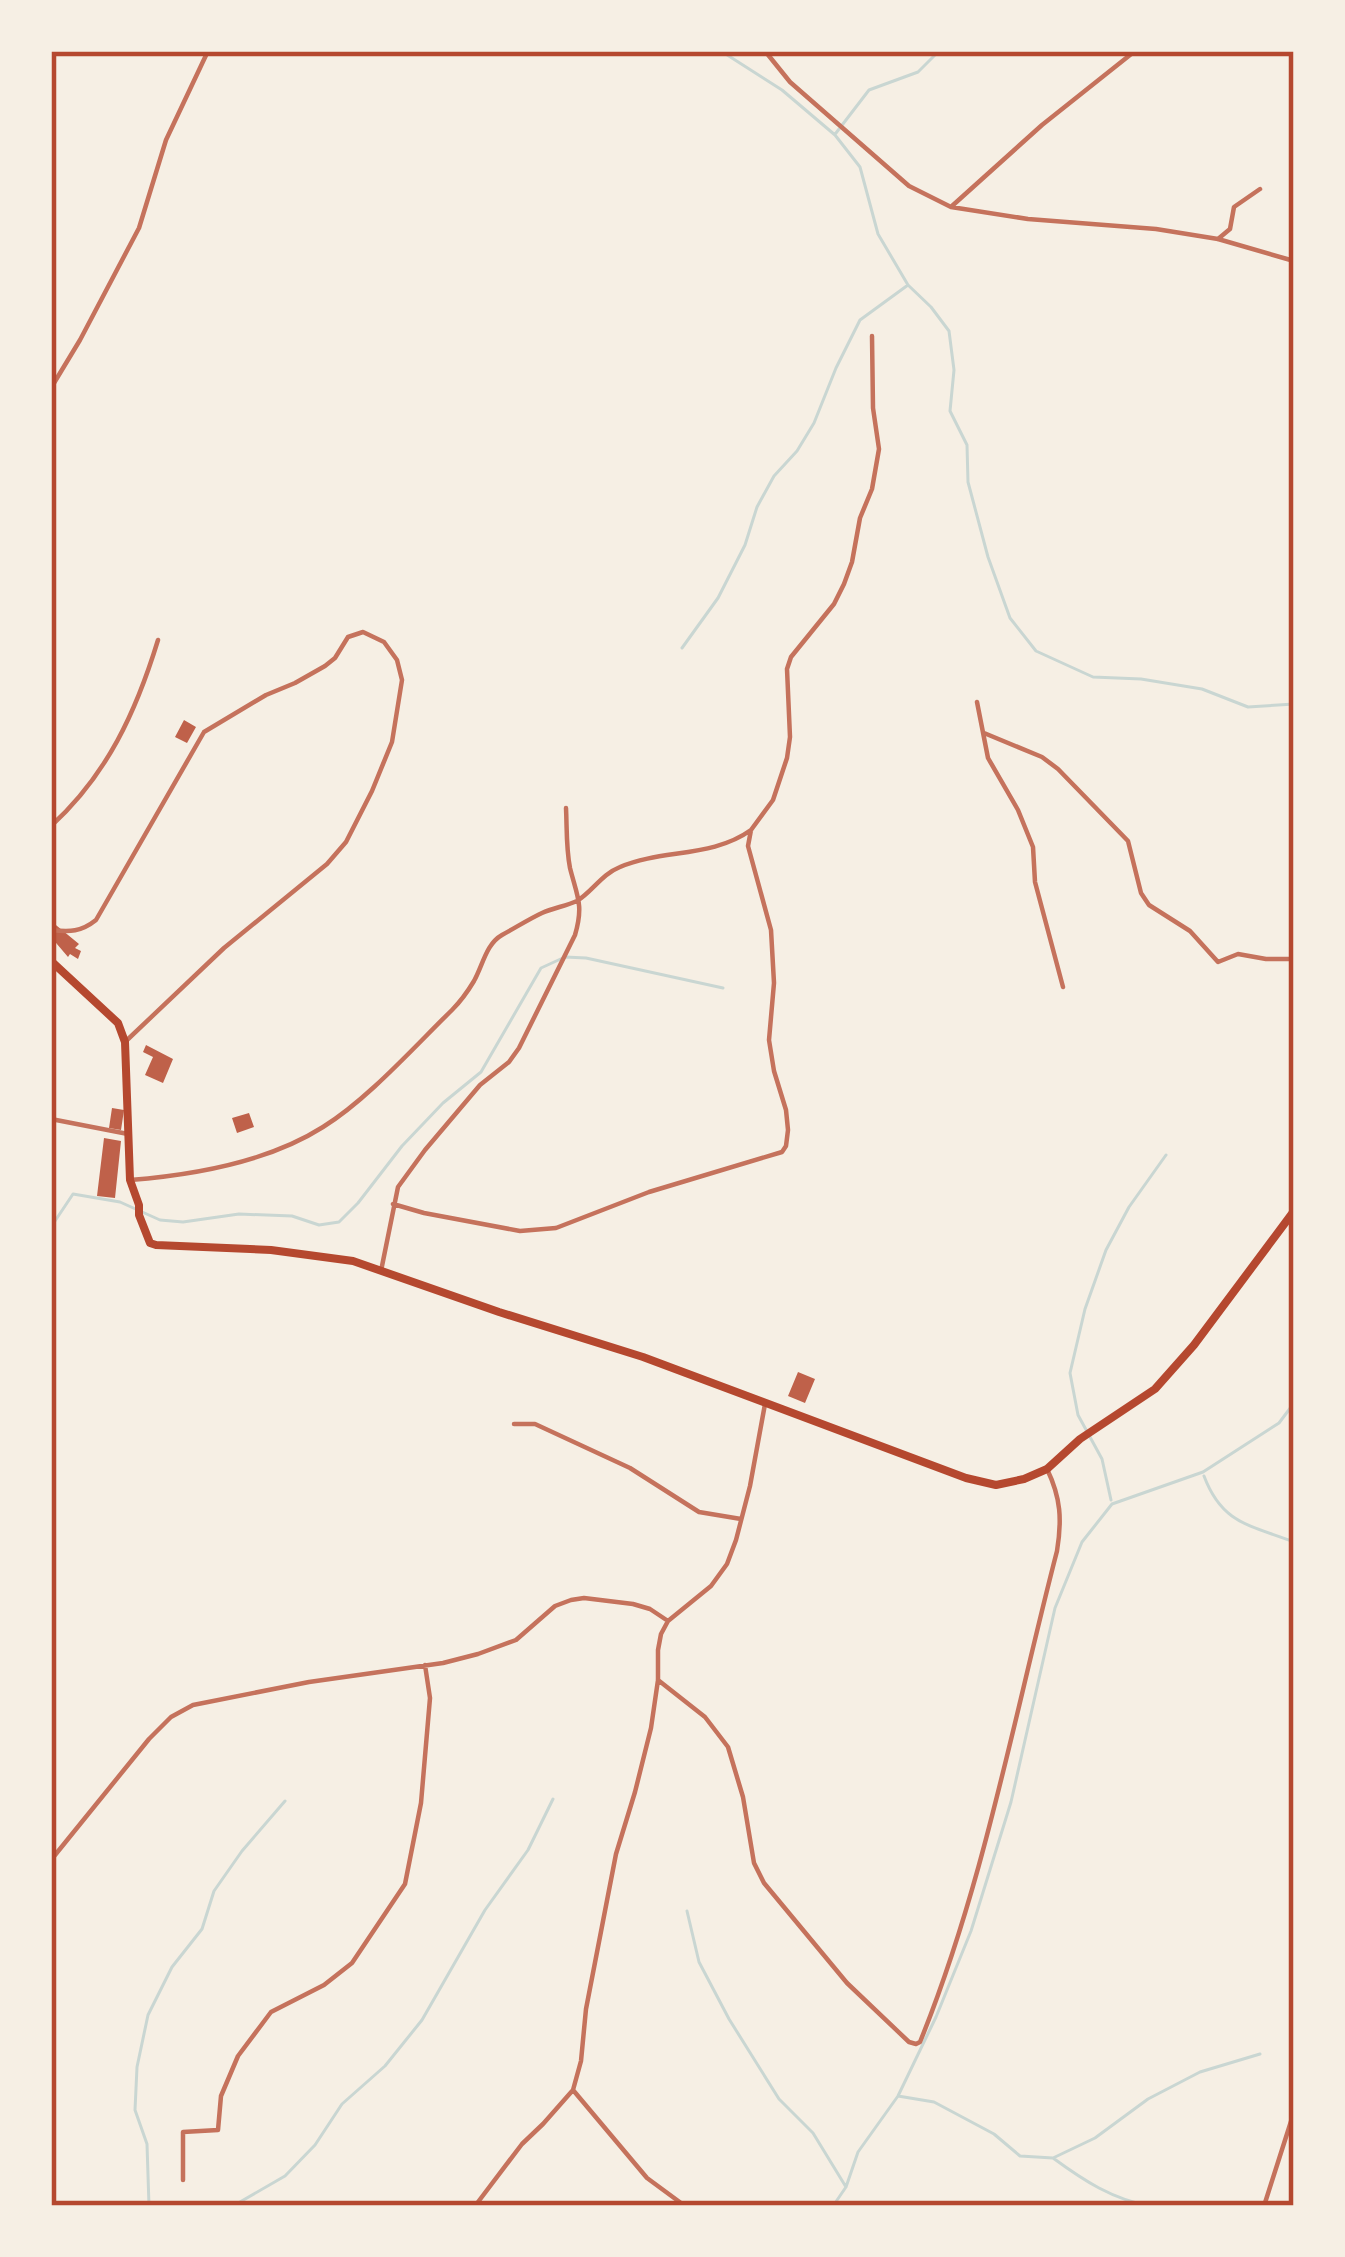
<svg xmlns="http://www.w3.org/2000/svg" width="1345" height="2257" font-family="Raleway,sans-serif">
<style>
.lines{fill:none;stroke-linecap:round;stroke-linejoin:round}
.stream{stroke:#c9d6d2;stroke-width:3}
.building{fill:#bf614a}
.minor{stroke:#c5725c;stroke-width:4.5}
.trunk{stroke:#b5482f;stroke-width:8}
.neatline{fill:none;stroke:#b5482f;stroke-width:4.5}
</style>
<rect width="100%" height="100%" fill="#f6efe4"/>
<g class="lines">
<!-- stream -->
<path class="stream" d="M721 51 782 90 835 135 860 167 878 234 908 285 931 307 949 331 954 370 950 411 967 445 968 482 988 557 1010 618 1036 651 1093 677 1141 679 1202 689 1248 707 1294 704
M836 133 869 90 918 72 939 51
M682 648 718 598 745 545 757 507 774 476 797 451 814 423 836 368 860 320 908 285
M51 1227 73 1194 120 1202 160 1220 183 1222 239 1214 292 1216 319 1225 339 1222 358 1203 402 1146 443 1103 481 1072 541 968 565 957 586 958 723 988
M1204 1476C1222 1524 1250 1525 1294 1542
M1111 1500 1102 1459 1078 1415 1070 1373 1085 1309 1106 1250 1129 1207 1166 1155
M687 1911 699 1962 729 2019 779 2099 813 2133 846 2187
M898 2096 934 2102 994 2134 1020 2156 1053 2158 1095 2138 1148 2099 1200 2072 1260 2054
M1053 2158C1083 2180 1113 2200 1151 2206
M149 2206 147 2144 135 2110 137 2067 148 2015 172 1967 202 1929 214 1891 242 1851 285 1801
M233 2206 285 2176 315 2145 342 2104 385 2066 422 2020 485 1910 528 1850 553 1799
M833 2206 846 2187 858 2152 898 2096 936 2017 971 1931 1011 1802 1055 1608 1082 1542 1112 1504 1203 1472 1279 1423 1294 1403"/>
</g>
<!-- building -->
<path class="building" d="M184 720 196 727 187 743 175 737Z
M51 921 79 944 75 948 81 951 78 959 70 954 68 957 51 937Z
M146 1045 173 1059 163 1083 145 1075 153 1057 143 1052Z
M112 1108 124 1110 121 1130 109 1128Z
M249 1113 254 1127 237 1133 232 1118Z
M104 1138 121 1141 115 1198 97 1196Z
M798 1372 815 1379 805 1403 788 1396Z"/>
<g class="lines">
<!-- minor -->
<path class="minor" d="M765 51 790 82 909 186 951 207 1028 219 1156 229 1218 239 1294 261
M952 206 1042 125 1135 51
M1218 239 1230 229 1234 207 1260 189
M51 388 80 340 139 228 166 140 208 51
M977 702 988 758 1018 810 1033 847 1035 882 1063 987
M984 733 1042 757 1058 769 1128 841 1141 893 1149 905 1190 931 1218 962 1238 954 1266 959H1294
M51 826C107 775 136 712 158 640
M51 930C70 932 81 932 96 920L204 732 266 695 295 683 325 666 335 658 348 637 363 632 384 642 397 660 402 680 392 742 372 791 346 842 327 864 224 948 125 1042
M51 1119 128 1134
M130 1180C194 1175 268 1162 323 1127 368 1099 414 1047 452 1010 460 1002 468 991 474 981 483 965 486 944 502 935 515 928 529 919 542 913 553 908 566 906 577 901 592 892 602 874 620 867 662 849 712 858 751 830
M393 1204 424 1213 520 1231 556 1228 649 1192 782 1152 786 1146 788 1130 786 1110 774 1071 769 1040 774 983 771 930 748 846 751 830 773 800 787 758 790 737 787 669 791 657 834 604 844 584 852 562 860 518 872 489 879 449 873 408 872 336
M381 1271 398 1187 425 1150 480 1085 509 1062 519 1048 575 935C584 905 577 896 570 868 566 848 567 828 566 808
M514 1424H535L630 1468 699 1512 741 1519
M658 1680 705 1717 728 1747 743 1797 754 1863 764 1883 847 1983 909 2042 916 2044 920 2042C984 1884 1014 1716 1057 1551 1062 1520 1061 1498 1047 1469
M51 1860 149 1739 171 1717 193 1705 309 1682 443 1663 478 1654 516 1640 555 1606 571 1600 584 1598 633 1604 650 1609 668 1621
M573 2090 647 2178 685 2206
M183 2180V2132L218 2130 221 2096 238 2056 271 2012 324 1985 352 1963 405 1884 421 1803 430 1698 425 1665
M475 2206 522 2144 543 2124 573 2090 581 2061 586 2009 616 1854 635 1792 651 1728 658 1680V1650L661 1634 668 1621 711 1586 727 1564 736 1540 750 1486 765 1404
M1264 2206 1294 2112"/>
<!-- trunk -->
<path class="trunk" d="M51 961 118 1023 125 1042 130 1180 139 1205V1215L150 1243 156 1245 271 1250 353 1261 499 1312 643 1357 966 1478 996 1485 1024 1479 1047 1469 1080 1439 1155 1389 1194 1345 1294 1211"/>
</g>
<!-- border -->
<rect width="1345" height="2257" fill="none" stroke="#f6efe4" stroke-width="108"/>
<rect x="54" y="54" width="1237" height="2149" class="neatline"/>
</svg>
